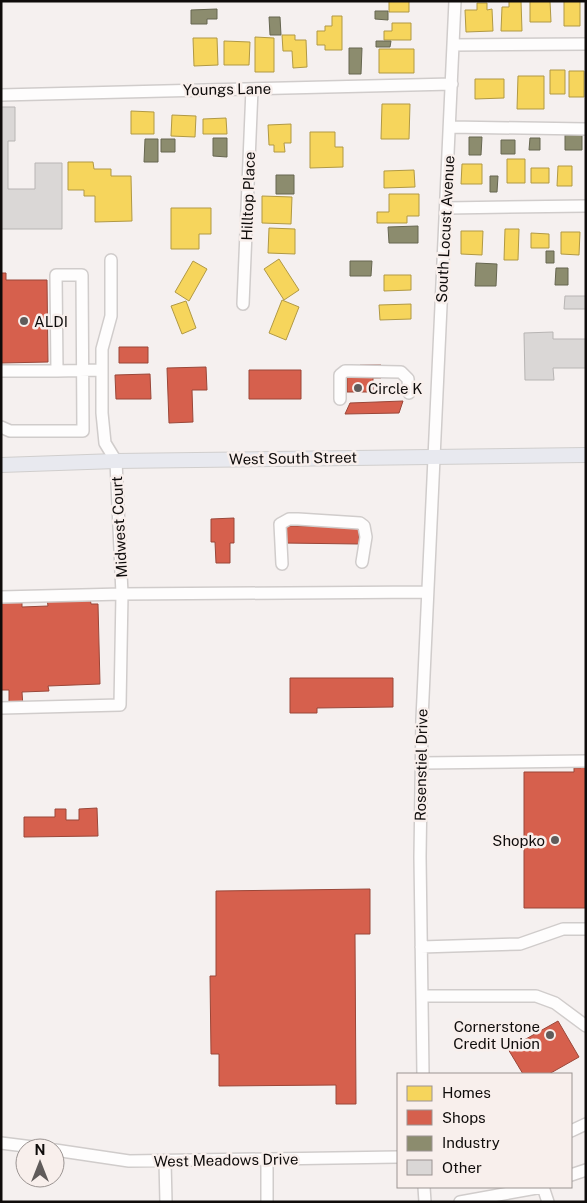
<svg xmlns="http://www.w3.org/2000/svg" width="587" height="1203" font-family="'Public Sans',sans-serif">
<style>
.homes{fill:#f6d55c;stroke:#b19944}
.shops{fill:#d6604d;stroke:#9a4739}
.industry{fill:#8c8c6e;stroke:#666650}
.building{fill:#dad7d6;stroke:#b8b5b4}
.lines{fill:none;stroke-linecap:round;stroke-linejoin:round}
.minor-casing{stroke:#d0cccb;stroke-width:14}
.major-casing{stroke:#d0cecd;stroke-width:16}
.minor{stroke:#fefdfd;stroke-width:11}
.major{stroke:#e8e9ef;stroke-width:14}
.poi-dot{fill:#605c5b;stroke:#f8efec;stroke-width:2}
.labels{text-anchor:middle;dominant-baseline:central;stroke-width:5;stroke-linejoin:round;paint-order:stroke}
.street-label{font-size:15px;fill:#0f0c0b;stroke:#f8efec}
.poi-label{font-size:15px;fill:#0f0c0b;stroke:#f8efec;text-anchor:start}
</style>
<rect width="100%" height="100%" fill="#f5f0ef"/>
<!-- homes -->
<path class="homes" d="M389 1H409V12H389Z
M509 1H521L522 31H501L502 7H509Z
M530 1H550L551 22H530Z
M564 1H580V26H564Z
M477 3H487V10L492 9 493 31 466 32 465 10H477Z
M332 16H342V50H325V45H317V31H325V26H332Z
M392 23H411V40H384V31H392Z
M282 35H295V40H306L307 67 293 68 292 51H283Z
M255 37 274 38V72H255Z
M193 38H217L218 65 194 66Z
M224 41 250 42 249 65H224Z
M379 49H414V73H379Z
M550 70H565V94H550Z
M569 71H584V97H569Z
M518 76H544V109H517Z
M475 79H504V98L475 99Z
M382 104H410L409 139H381Z
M131 111 154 112V134H131Z
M172 115 196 116 195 137 171 136Z
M226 118 227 134H203V119Z
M291 124V143H284L285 152H274V145H269L268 125Z
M310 132H335V147H343V167L310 168Z
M507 159H525V183H507Z
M68 162H93L94 169H111V176H131L132 221 95 222V196H84V190H68Z
M462 164H482V184H461Z
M558 166H572V186H557Z
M531 168H549V183H531Z
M414 170 415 187 384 188V171Z
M389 194H419V216H407V223H377V212H389Z
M262 196 292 197 291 224 262 223Z
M171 208H211V234H199V249H171Z
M269 228 295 229V254L268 253Z
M505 229H519L518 260H504Z
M461 231H483L482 255 461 254Z
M561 232H580L579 255 561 254Z
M531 233 549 234V248H531Z
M279 259 299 290 284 300 264 269Z
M193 261 207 269 189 301 175 292Z
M384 275H411V290L384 291Z
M282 300 299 307 286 340 269 333Z
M186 301 196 328 182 334 171 306Z
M411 304V319L380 320 379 305Z"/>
<!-- shops -->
<path class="shops" d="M1 273H6V280H47L48 362 1 363Z
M119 347H148V363H119Z
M360 365H381V378H373V392H347V373H360Z
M206 367 207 390H192L193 422 169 423 167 368Z
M249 370H301V399H249Z
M150 374 151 399H116L115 375Z
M403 401 399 413 345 414 350 403Z
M234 518V543H230V563H216L215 542H211V519Z
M283 526H359V544L283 543Z
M90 598 91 604H98L100 684 48 686 49 691 22 692 23 707H9V690H1V601L22 600V607L48 606 47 599Z
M290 678H393V707L317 708V713H290Z
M581 765H586V908H524V772H574V768H581Z
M97 808 98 836 24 837V817H55V809H66V820H79V809Z
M370 889V934H355L356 1104H336V1085L219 1086V1054H211L210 976H216V891Z
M558 1021 579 1057 549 1074H523L508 1049Z"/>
<!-- industry -->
<path class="industry" d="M217 9V19H207V24H191V10Z
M375 11H388V20L375 19Z
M269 17H280L281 35H270Z
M376 41H391L390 47H376Z
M349 48H362L361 74H349Z
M565 135H582V150H565Z
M469 137H482L481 155H469Z
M213 138H227V157L213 156Z
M530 138H540V150H529Z
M145 139H158V162H144Z
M161 139H175V152H161Z
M501 140H515V154H501Z
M276 175H294V194H276Z
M490 176H498L497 192H490Z
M418 226V243H389L388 227Z
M546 251H554V263H546Z
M350 261H372L371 276H350Z
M476 263 497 264 496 286H475Z
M556 268H568V285H555Z"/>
<!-- building -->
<path class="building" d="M1 107H15V141H8V189H35V163H62V229H1Z
M565 296H586V309H564Z
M553 332V339H586V368H553L554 380H525L524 333Z"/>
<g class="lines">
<!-- minor casing -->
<g class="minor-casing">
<path id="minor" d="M453 45 586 44
M1 95 452 84
M450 127 586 129
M446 208 586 206
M243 304 252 89
M1 371H57L56 275H82L83 431H10L1 427
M57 371 102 370
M340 399V375L345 371H351L401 372 408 379 409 393
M282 564 280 524 289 519H298L360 523 364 526 366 537 362 562
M1 597 122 594 116 461 105 443 102 413V349L111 316V260
M1 708 120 705 122 594 427 592
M421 763 586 761
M421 947 520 944 563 929H586
M422 996H536L555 1003 586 1026
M423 1074 420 857 422 719 455 1
M571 1131 586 1124
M1 1143 41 1148
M55 1150 129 1161 398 1157
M267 1159V1202
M165 1161 166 1202
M571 1175 586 1170
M424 1187 425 1202
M543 1187 548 1202
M460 1202 542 1187"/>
</g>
<!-- major casing -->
<g class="major-casing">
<path id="major" d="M1 465 116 461 586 455"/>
</g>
<!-- minor -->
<use href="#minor" class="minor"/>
<!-- major -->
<use href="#major" class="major"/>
</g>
<!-- markers -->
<g class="poi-dot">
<circle cx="24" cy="321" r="5"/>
<circle cx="358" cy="388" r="5"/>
<circle cx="555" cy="840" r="5"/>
<circle cx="550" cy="1035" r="5"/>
</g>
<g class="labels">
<!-- street labels -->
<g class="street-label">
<text transform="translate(227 89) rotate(-1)">Youngs Lane</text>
<text transform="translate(248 196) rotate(-88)">Hilltop Place</text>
<text transform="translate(445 229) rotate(-87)">South Locust Avenue</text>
<text transform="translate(293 458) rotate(-1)">West South Street</text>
<text transform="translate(119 527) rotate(-93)">Midwest Court</text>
<text transform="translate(421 765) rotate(-89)">Rosenstiel Drive</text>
<text transform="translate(226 1160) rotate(-1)">West Meadows Drive</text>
</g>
<!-- poi labels -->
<g class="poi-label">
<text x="34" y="321">ALDI</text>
<text x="368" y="388">Circle K</text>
<text x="545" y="840" text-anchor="end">Shopko</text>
<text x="540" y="1026" text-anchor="end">Cornerstone<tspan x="540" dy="17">Credit Union</tspan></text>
</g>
</g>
<!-- border -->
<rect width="587" height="1203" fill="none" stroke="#0f0c0b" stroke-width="5"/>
<!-- legend -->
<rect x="397" y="1073" width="175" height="115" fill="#f8efec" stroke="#9b9492"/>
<rect x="407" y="1086" width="25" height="15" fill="#f6d55c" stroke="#9b9492"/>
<text x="442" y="1098" font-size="15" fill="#0f0c0b">Homes</text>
<rect x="407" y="1110" width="25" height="15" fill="#d6604d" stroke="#9b9492"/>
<text x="442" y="1123" font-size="15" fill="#0f0c0b">Shops</text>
<rect x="407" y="1136" width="25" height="15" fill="#8c8c6e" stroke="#9b9492"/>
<text x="442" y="1148" font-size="15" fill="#0f0c0b">Industry</text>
<rect x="407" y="1160" width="25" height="15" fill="#dad7d6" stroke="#9b9492"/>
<text x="442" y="1173" font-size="15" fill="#0f0c0b">Other</text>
<!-- north arrow -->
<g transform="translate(40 1163)"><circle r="24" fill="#f8efec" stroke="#9b9492"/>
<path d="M0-4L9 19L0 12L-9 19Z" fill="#605c5b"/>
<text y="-8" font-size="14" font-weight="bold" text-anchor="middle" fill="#0f0c0b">N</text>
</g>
</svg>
